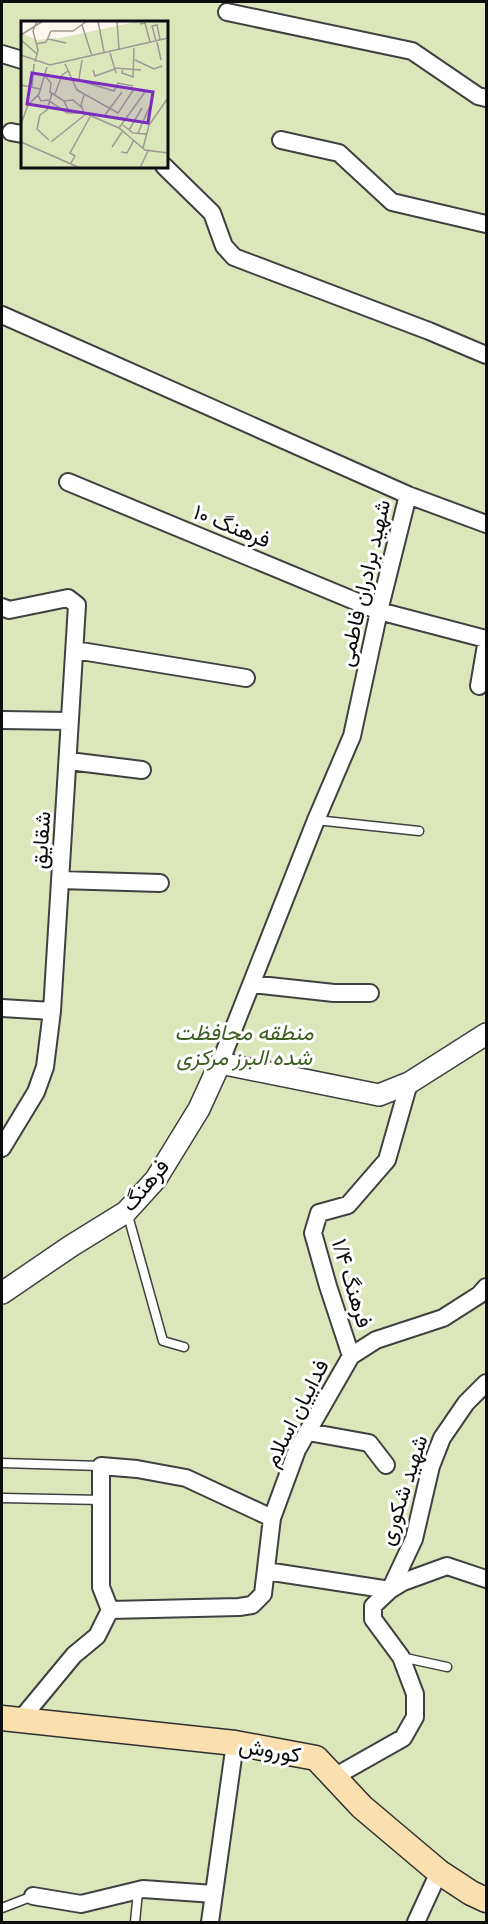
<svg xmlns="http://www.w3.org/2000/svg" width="488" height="1924" font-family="'Zilla Slab',Vazirmatn,serif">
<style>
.green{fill:#dbe6bb;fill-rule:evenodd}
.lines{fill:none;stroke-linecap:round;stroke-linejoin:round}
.service-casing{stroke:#404040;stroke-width:11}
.minor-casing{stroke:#404040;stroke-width:20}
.tertiary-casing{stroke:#404040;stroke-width:24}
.secondary-casing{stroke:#2f2f2f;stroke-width:27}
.service{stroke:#fff;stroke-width:8}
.minor{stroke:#fff;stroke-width:16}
.tertiary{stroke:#fff;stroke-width:21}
.secondary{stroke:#f9e0ae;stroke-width:24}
.labels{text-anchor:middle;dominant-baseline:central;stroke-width:6;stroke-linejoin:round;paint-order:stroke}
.street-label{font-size:22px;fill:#0d0d0d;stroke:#fff}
.park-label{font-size:22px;font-style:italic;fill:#3d6022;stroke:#fff}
.inset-road{fill:none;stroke:#9e9995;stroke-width:1.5}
.view{fill:#7b2cbf;fill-opacity:0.15;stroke:#7b2cbf;stroke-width:3}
.inset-edge{fill:none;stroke:#0d0d0d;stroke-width:3}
</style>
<rect width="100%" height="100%" fill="#fef7ef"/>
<!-- green -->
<path class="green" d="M2 2H486V1922H2ZM22 22H166V166H22Z"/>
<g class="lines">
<!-- service casing -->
<g class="service-casing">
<path id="service" d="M316 820 419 831
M127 1212 163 1341 184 1347
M2 1463 101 1466
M2 1498 102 1500
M401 1657 447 1667
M2 1908 33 1896
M135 1922 138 1891"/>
</g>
<!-- minor casing -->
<g class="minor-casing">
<path id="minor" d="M227 12 412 51 478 96 486 98
M2 54 22 60
M11 132 22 134
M281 140 339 153 392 202 486 224
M164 166 212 213 224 246 234 257 429 331 486 355
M2 315 408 495 379 611 352 736 316 820 220 1063
M68 482 379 611 486 639
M408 495 486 524
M2 607 9 610 68 598 77 605 52 1011 45 1067 36 1092 2 1148
M75 650 246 678
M479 686 486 645
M2 720 70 721
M69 761 142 770
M60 880 160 883
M252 984 334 993H370
M2 1008 52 1011
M351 1356 328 1286 313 1233 319 1213 348 1205 387 1160 409 1083
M308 1432 369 1443 386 1465
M266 1571 390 1590 403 1582 447 1566 486 1579
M110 1610 101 1587V1466L137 1469 186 1478 272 1518
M21 1719 74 1655 97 1636 110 1610 239 1607 252 1605 263 1594 272 1518 297 1450 351 1356 376 1340 443 1318 479 1295 486 1287
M334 1777 403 1738 415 1717V1694L401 1657 373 1619V1606L390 1590 414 1539 431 1466 442 1438 466 1403 486 1383
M33 1896 81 1904 143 1889 214 1894
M210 1922 235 1743
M416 1922 439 1872"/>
</g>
<!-- tertiary casing -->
<g class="tertiary-casing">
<path id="tertiary" d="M2 1293 71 1246 126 1212 156 1179 199 1109 220 1063 379 1095 409 1083 486 1034"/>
</g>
<!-- secondary casing -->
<g class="secondary-casing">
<path id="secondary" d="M2 1718 235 1743 316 1758 362 1807 439 1872 471 1893 486 1900"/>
</g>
<!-- service -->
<use href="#service" class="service"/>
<!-- minor -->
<use href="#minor" class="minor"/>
<!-- tertiary -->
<use href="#tertiary" class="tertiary"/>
<!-- secondary -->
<use href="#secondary" class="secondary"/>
</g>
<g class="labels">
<!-- street labels -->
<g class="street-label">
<text transform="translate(232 526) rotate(22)">فرهنگ ۱۰</text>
<text transform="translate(364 583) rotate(-77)">شهید برادران فاطمی</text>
<text transform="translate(41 840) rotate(-86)">شقایق</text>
<text transform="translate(145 1185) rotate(-50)">فرهنگ</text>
<text transform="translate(352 1283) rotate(73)">فرهنگ ۱/۴</text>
<text transform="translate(296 1413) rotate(-63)">فداییان اسلام</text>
<text transform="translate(403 1490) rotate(-72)">شهید شکوری</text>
<text transform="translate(270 1750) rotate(10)">کوروش</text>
</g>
<!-- park labels -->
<g class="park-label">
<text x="244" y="1032">منطقه محافظت<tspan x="244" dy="25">شده البرز مرکزی</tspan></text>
</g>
</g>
<!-- overview -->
<g transform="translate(21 21)">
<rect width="147" height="147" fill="#fef7ef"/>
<path d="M119 0H147V147H0V11L15 19 39 17Z" fill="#dbe6bb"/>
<path class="inset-road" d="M77 0 83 31M96 0 98 28M119 3 124 2 129 21M61 4 71 35M30 10H52L66 0M0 14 22 0M27 18 45 22M0 19 16 33M135 20 131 5 136 4 139 18M136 21 140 39M15 23 25 21 30 10M89 32 95 52M0 34 29 44 147 17M114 39 133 48 141 45M14 41 17 29 12 10 16 0M44 43 56 69 97 92 113 68M94 47 120 49M102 47 101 52 112 56 113 27M72 49 74 55 94 48M24 55 30 62 29 71 43 80 48 91M50 57 93 70 97 62 112 65M58 58 61 39M0 64 19 68M11 66 13 43M34 73 41 54 47 50M17 74 20 80 27 79 46 92H63M63 74 60 84 63 92 98 107 124 129 147 132M43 80 52 79 60 86M84 94 101 71M0 103 7 84 18 73 26 46M102 104 112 112 125 113M98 107 124 71M108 109 121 87M117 112 129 85M28 119 16 108 19 94 26 89 31 72M0 121 59 147M30 121 65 93M91 126 101 111M122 127 128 104 147 77M100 131 106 132 113 119M50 142 54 135 49 132 69 96M119 147 127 130"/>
<path class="view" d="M11 52 132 71 127 102 6 83Z"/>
<rect width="147" height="147" class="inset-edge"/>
</g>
<!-- border -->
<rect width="488" height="1924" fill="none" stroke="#0d0d0d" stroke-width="6"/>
</svg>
